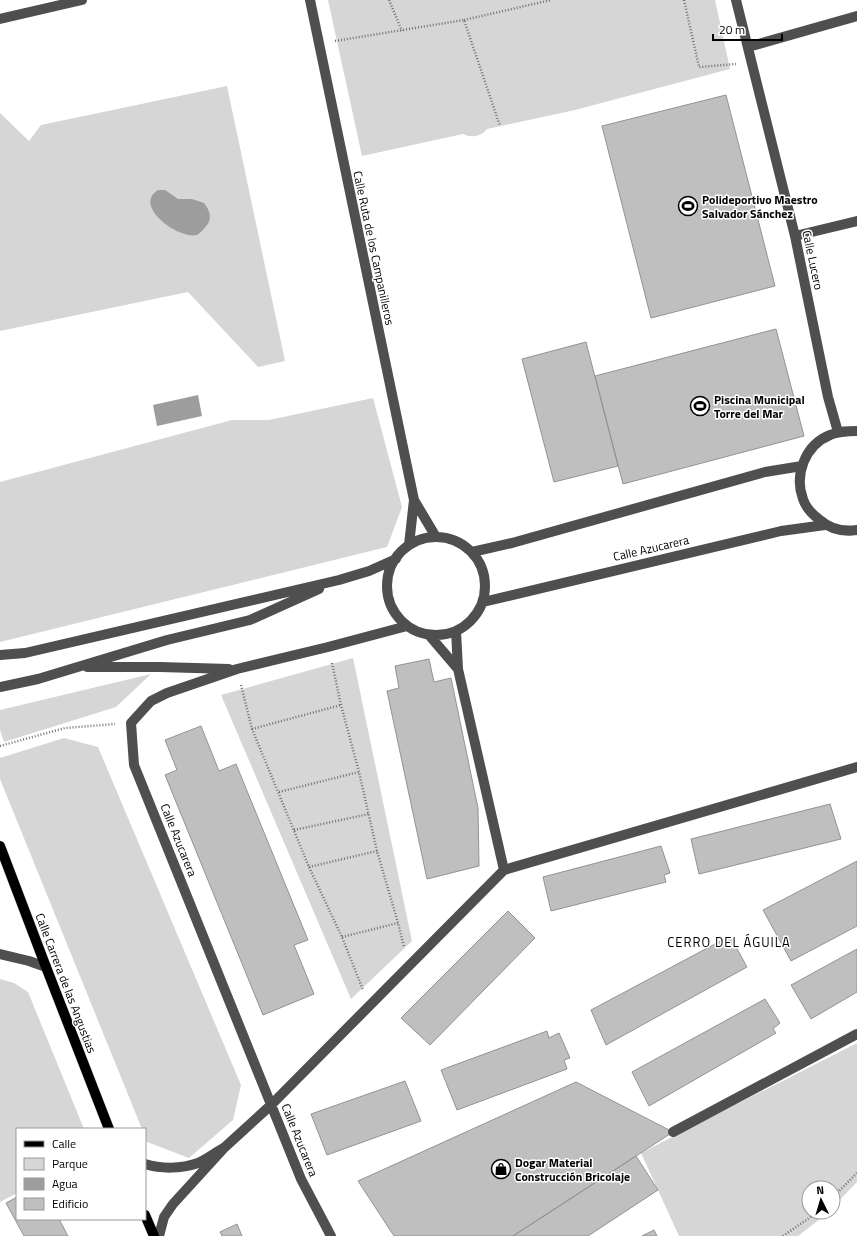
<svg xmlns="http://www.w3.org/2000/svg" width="857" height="1236" font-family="'Titillium Web',sans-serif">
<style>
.green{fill:#d6d6d6}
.water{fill:#9d9d9d}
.building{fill:#bfbfbf;stroke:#939393}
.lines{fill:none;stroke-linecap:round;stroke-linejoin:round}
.major-casing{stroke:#dbdbdb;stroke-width:11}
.path{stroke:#717171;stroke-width:2.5;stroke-dasharray:1 2;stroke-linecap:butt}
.minor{stroke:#4f4f4f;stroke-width:10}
.major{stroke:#000;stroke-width:10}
.labels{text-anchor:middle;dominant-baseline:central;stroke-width:3;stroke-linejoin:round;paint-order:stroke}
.poi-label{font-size:12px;font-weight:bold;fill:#000;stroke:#fff;text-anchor:start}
.street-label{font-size:12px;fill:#000;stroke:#fff}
.neighbourhood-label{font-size:13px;letter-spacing:1px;fill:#000;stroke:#fff}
</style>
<rect width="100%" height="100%" fill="#fff"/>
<!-- green -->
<path class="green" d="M328 0H715L730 69 575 110 487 129C480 137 472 138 463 134L362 156Z
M227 86 285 361 258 367 188 292 0 331V113L29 141 41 125Z
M373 398 402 507 387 547 0 642V482L232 420H269Z
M353 658 412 941 351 999 221 695Z
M151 674 116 707 4 742 0 730V710Z
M64 738 98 747 241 1085 233 1120 189 1158 147 1142 145 1137V1129H142L0 779V758Z
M0 979 14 983 28 992 84 1129H17V1193L0 1202Z
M857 1043V1182L833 1207V1188H809V1212H829L798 1236H679L641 1153Z"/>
<!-- water -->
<path class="water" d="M158 190H165L178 199H192L204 203C209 209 212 216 208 224 205 227 201 233 197 235 179 240 132 206 158 190Z
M198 395 202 416 157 426 153 405Z"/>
<!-- building -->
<path class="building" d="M726 95 775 286 651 318 602 126Z
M776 329 804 436 623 484 595 376Z
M586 342 618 466 554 482 522 359Z
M429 659 434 682 451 678 478 808 479 866 427 879 387 691 399 688 395 666Z
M201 726 219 771 236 764 308 940 294 945 314 994 263 1015 165 775 177 770 165 740Z
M830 804 841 839 699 874 691 839Z
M661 846 670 873 664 875 666 882 551 911 543 877Z
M857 861V926L791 961 763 910Z
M508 911 535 938 430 1045 401 1018Z
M730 936 747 967 606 1045 591 1010Z
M857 949V992L811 1019 791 985Z
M765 999 780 1023 773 1029 776 1033 649 1106 632 1072Z
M547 1031 549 1038 559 1033 570 1058 564 1060 567 1069 457 1110 441 1070Z
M405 1081 421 1121 327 1155 311 1114Z
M576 1082 673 1132 513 1236H394L358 1181Z
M636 1156 658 1190 588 1236H513Z
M17 1197V1219H59L68 1236H24L6 1203Z
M237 1224 242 1236H222L220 1232Z
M654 1230 657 1236H642Z"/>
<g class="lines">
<!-- major casing -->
<g class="major-casing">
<path id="major" d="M0 846 46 967 109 1129
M145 1215 154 1236"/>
</g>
<!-- path -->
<path class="path" d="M389 0 402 31
M684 0 699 67 736 64
M464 20 551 0
M335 41 464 20 500 126
M332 663 341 705 359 772 377 851 398 923 404 947
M241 685 252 729 309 867 342 937 363 990
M252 729 341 705
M0 746 65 728 115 724
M279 792 359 772
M294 830 369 814
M309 867 377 851
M342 937 398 923
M833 1197 857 1173
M783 1236 818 1212"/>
<!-- minor -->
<path class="minor" d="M310 0 414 500 409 545
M736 0 795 236 828 397 838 432
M0 19 82 0
M748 47 857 16
M795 236 857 221
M857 431C848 431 839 431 830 435 805 445 794 475 803 499 806 508 813 515 820 520 830 529 843 532 857 530
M414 500 436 537
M387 586a49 49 0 1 1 98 0a49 49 0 1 1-98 0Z
M472 552 512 543 765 472 802 466
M483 602 781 531 825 525
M456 631 458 669 504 870
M429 635 458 669
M0 655 25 653 339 580 369 571 396 559
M87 667H160L229 669
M0 687 38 679 167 640 250 620 319 589
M0 954 29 961 46 967
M673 1132 857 1034
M225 1147 271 1105 504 870 857 767
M145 1164C161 1169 181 1169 198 1163 207 1159 216 1152 225 1147L173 1204 164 1217 159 1236
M331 1236 301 1179 134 765 131 723 151 701 167 693 237 669 328 647 407 626"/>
<!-- major -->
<use href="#major" class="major"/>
</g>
<!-- icons -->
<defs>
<g id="stadium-ring" transform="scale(1)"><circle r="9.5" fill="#fff" stroke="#000" stroke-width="1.5"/><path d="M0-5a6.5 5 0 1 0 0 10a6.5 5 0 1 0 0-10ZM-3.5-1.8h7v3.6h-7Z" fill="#000"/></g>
<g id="shop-ring" transform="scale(1)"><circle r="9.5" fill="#fff" stroke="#000" stroke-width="1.5"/><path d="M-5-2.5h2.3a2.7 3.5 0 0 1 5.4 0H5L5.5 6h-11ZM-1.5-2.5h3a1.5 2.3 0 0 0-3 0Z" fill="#000"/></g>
</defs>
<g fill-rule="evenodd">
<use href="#stadium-ring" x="688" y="206"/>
<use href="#stadium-ring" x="700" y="406"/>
<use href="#shop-ring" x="501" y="1169"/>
</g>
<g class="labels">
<!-- poi labels -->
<g class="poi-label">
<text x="702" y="199">Polideportivo Maestro<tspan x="702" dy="14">Salvador Sánchez</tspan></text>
<text x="714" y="399">Piscina Municipal<tspan x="714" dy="14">Torre del Mar</tspan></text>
<text x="515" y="1162">Dogar Material<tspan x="515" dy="14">Construcción Bricolaje</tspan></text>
</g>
<!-- street labels -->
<g class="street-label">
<text transform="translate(374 248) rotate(78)">Calle Ruta de los Campanilleros</text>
<text transform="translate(813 260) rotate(78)">Calle Lucero</text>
<text transform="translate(651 548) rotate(-13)">Calle Azucarera</text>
<text transform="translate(179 840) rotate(68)">Calle Azucarera</text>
<text transform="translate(66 983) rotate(69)">Calle Carrera de las Angustias</text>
<text transform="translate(300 1140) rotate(68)">Calle Azucarera</text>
</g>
<!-- neighbourhood labels -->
<g class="neighbourhood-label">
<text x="729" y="942">CERRO DEL ÁGUILA</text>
</g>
</g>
<!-- legend -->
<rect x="16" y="1128" width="130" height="92" fill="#ffffff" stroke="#999999"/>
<rect x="24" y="1141" width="20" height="6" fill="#000000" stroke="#999999"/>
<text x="52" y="1148" font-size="12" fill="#000000">Calle</text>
<rect x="24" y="1158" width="20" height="12" fill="#d6d6d6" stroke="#999999"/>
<text x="52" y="1168" font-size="12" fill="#000000">Parque</text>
<rect x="24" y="1178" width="20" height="12" fill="#9d9d9d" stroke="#999999"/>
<text x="52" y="1188" font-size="12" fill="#000000">Agua</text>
<rect x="24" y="1198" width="20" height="12" fill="#bfbfbf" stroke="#999999"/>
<text x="52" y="1208" font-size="12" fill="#000000">Edificio</text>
<!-- north arrow -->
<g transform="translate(821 1200) rotate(355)"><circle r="19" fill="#ffffff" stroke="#999999"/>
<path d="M0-3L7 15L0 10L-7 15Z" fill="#000000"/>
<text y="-6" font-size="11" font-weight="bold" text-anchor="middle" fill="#000000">N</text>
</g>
<!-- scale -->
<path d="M713 34v6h69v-6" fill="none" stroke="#000000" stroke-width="2"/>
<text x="719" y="34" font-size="12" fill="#000000" stroke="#ffffff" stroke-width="3" paint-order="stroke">20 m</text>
</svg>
